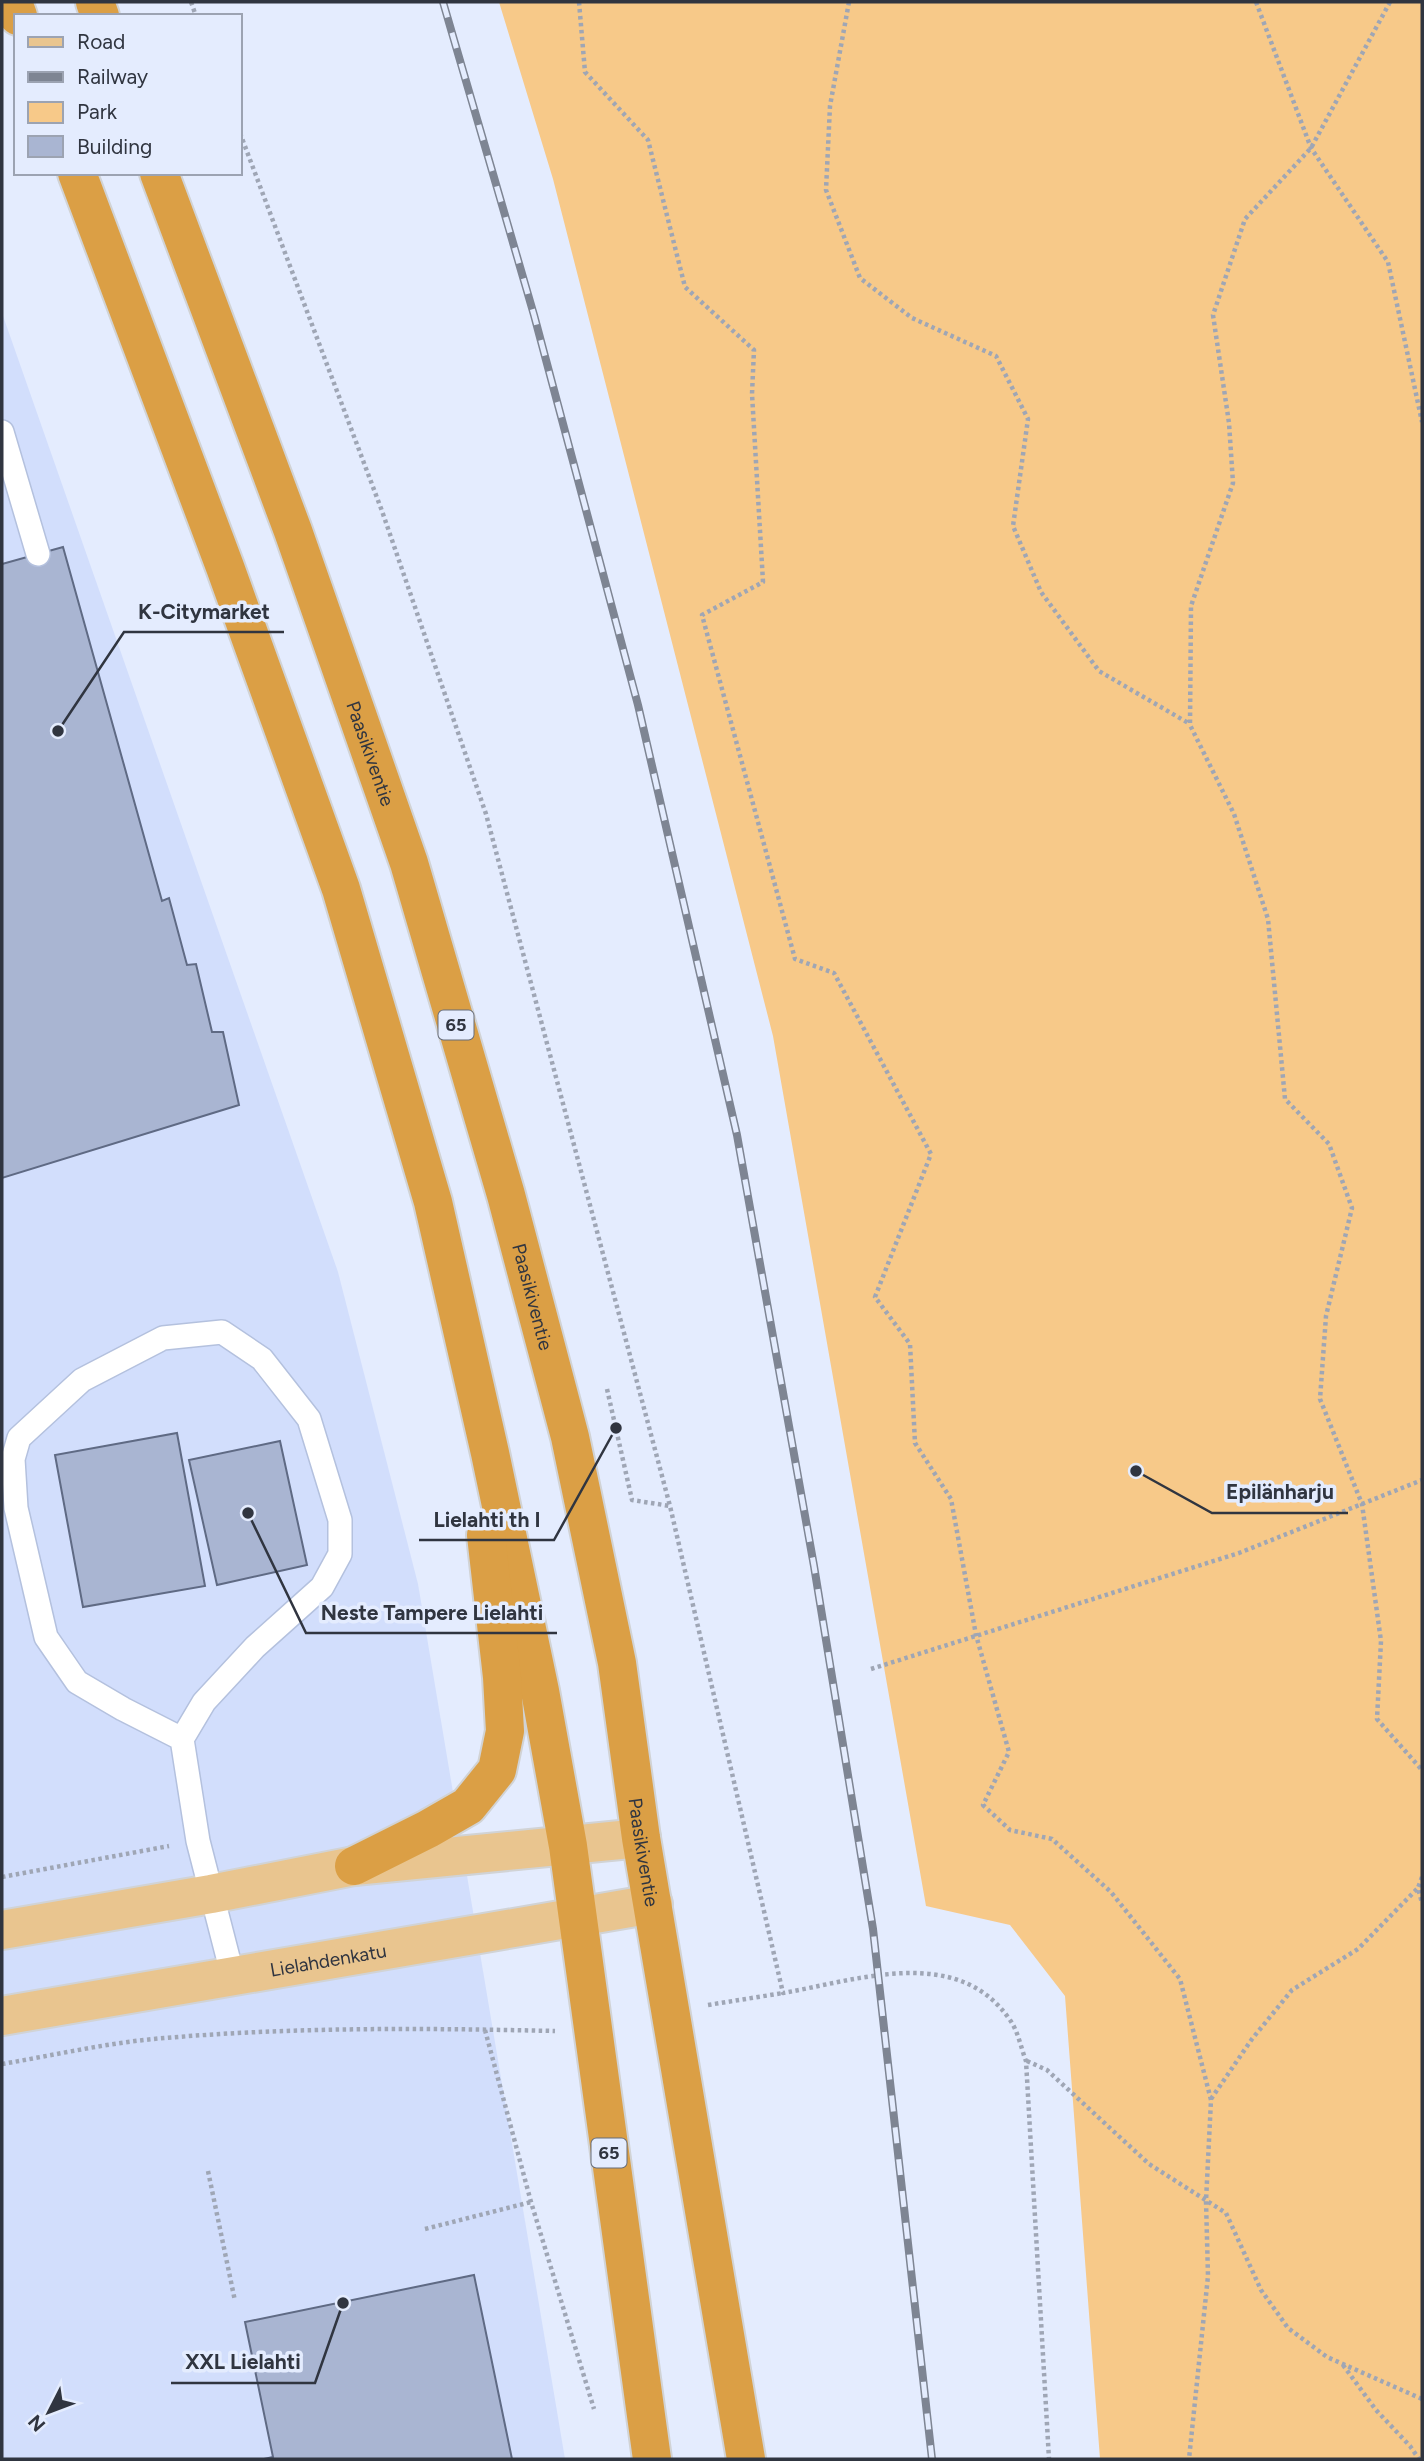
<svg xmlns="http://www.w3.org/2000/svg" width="1424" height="2461" font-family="Figtree,sans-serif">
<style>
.built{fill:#d2defc}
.green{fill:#f7c989}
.building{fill:#a9b5d2;stroke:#5f6a84;stroke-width:2}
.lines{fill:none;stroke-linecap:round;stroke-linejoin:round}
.lane-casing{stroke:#b4c1de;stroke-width:26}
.primary-casing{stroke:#d1d3d5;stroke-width:42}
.highway-casing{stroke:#d1d3d5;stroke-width:42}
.path{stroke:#9fa6b5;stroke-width:4.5;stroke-dasharray:3.5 3.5;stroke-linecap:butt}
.lane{stroke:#fff;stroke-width:23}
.primary{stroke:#e9c58f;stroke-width:38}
.highway{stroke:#db9f45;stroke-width:38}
.rail-casing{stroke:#7e8593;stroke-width:8}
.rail{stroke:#e4ecfe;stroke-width:5;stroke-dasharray:16;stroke-linecap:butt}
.labels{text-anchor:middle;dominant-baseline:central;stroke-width:7;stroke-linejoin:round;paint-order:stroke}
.shield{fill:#e4ecfe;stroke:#666c79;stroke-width:2}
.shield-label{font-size:18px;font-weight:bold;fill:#303540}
.street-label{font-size:19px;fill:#303540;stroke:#e4ecfe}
.leader{fill:none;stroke:#303540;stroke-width:2.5}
.callout-dot{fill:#303540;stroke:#e4ecfe;stroke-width:2.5}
.callout-label{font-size:21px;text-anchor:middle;font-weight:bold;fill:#303540;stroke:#e4ecfe;stroke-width:7;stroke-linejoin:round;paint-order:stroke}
</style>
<rect width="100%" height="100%" fill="#e4ecfe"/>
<!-- built -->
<path class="built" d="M2 313 338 1272 418 1584 565 2459H2Z"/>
<!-- green -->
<path class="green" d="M499 2H1422V2459H1100L1065 1996 1010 1925 926 1906 773 1036 553 179Z"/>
<!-- building -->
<path class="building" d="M63 547 162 901 169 898 187 965 196 964 212 1032H223L239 1105 2 1178V564Z
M177 1433 205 1586 83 1607 55 1455Z
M280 1441 307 1565 217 1585 189 1460Z
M474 2275 512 2459H264L273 2457 245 2322Z"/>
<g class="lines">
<!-- lane casing -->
<g class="lane-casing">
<path id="lane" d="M2 432 38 554
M182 1739 123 1709 77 1682 46 1637 16 1508 13 1459 19 1438 82 1380 163 1338 222 1332 262 1359 309 1419 340 1520V1554L322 1587 255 1647 204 1702 182 1739 198 1841 233 1977"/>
</g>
<!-- primary casing -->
<g class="primary-casing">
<g id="primary">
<path d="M2 1930 211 1894 354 1866 641 1838"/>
<path id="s1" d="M2 2016 653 1904"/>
</g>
</g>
<!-- highway casing -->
<g class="highway-casing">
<g id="highway">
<path d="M13 2 18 16"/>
<path d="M95 2 100 16"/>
<path d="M77 173 225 567 341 889 433 1202 490 1453 540 1691 568 1846 652 2459"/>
<path id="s2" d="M159 173 293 531 409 863 506 1195 570 1437 617 1663 641 1838 746 2459"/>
<path d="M354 1866 428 1829 468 1806 497 1770 505 1731 502 1677 486 1535"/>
</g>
</g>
<!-- path -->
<path class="path" d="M191 2 196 16
M579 2 585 72 648 140 685 287 754 350 752 394 763 582 702 615 795 959 834 973 931 1154 875 1297 910 1344 915 1443 951 1499 976 1635 1009 1752 983 1805 1010 1830 1052 1839 1111 1892 1180 1979 1211 2100 1206 2201 1208 2276 1189 2459
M849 2 830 106 826 190 860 278 912 318 996 356 1028 419 1013 526 1041 592 1099 671 1190 724
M1256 2 1311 148 1388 262 1422 422
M1390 2 1311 148 1245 219 1213 315 1229 423 1233 483 1191 606 1190 725 1234 814 1268 919 1285 1099 1329 1144 1352 1208 1326 1316 1320 1399 1362 1504 1381 1641 1377 1719 1422 1770
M240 133 382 511 486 814 670 1506 783 1993C858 1980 958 1944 1010 2020 1018 2031 1021 2048 1026 2061L1049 2459
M607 1389 632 1500 670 1506
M871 1669 1239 1553 1422 1480
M2 1877 169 1846
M1422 1877 1418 1888 1422 1903
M708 2005 783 1993
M485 2030 531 2202 594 2409
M1027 2061 1047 2070 1149 2164 1226 2213 1261 2290 1288 2328 1327 2357 1422 2399
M2 2064C55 2055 111 2042 165 2038 294 2027 426 2028 555 2031
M1211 2099 1252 2039 1292 1990 1358 1949 1418 1888
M208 2171 235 2301
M425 2229 531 2202
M1343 2365 1376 2410 1410 2446 1419 2459"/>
<!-- lane -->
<use href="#lane" class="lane"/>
<!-- primary -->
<use href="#primary" class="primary"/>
<!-- highway -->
<use href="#highway" class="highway"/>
<!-- rail casing -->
<g class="rail-casing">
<path id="rail" d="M443 2 534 315 638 705 737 1135 814 1566 873 1929 932 2459"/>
</g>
<!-- rail -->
<use href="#rail" class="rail"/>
</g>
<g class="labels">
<!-- shield labels -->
<g class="shield">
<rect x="438.5" y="1010.5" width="35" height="29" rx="5"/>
<rect x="591.5" y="2138.5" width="35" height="29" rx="5"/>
</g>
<g class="shield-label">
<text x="456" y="1025">65</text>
<text x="609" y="2153">65</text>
</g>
<!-- street labels -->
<g class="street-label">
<text stroke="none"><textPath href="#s2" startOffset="618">Paasikiventie</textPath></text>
<text stroke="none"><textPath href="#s2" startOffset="1185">Paasikiventie</textPath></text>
<text stroke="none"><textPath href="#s2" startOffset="1752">Paasikiventie</textPath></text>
<text stroke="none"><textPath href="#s1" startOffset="331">Lielahdenkatu</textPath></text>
</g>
</g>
<!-- callouts -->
<path class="leader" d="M58 731L124 632H284M1136 1471L1212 1513H1348M616 1428L554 1540H419M248 1513L306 1633H557M343 2303L315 2383H171"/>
<g class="callout-dot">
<circle cx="58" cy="731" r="7"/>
<circle cx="1136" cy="1471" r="7"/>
<circle cx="616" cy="1428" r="7"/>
<circle cx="248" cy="1513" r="7"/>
<circle cx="343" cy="2303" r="7"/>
</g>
<g class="callout-label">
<text x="204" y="619">K-Citymarket</text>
<text x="1280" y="1499">Epilänharju</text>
<text x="487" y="1527">Lielahti th I</text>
<text x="432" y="1620">Neste Tampere Lielahti</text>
<text x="243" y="2369">XXL Lielahti</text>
</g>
<!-- border -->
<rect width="1424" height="2461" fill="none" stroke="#303540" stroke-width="7"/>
<!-- legend -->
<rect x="14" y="14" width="228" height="161" fill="#e4ecfe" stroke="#9ca3b2" stroke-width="2"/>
<rect x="28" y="37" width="35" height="10" fill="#e9c58f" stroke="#9ca3b2" stroke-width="2"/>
<text x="77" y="49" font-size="21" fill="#303540">Road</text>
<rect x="28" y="72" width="35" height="10" fill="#7e8593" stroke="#9ca3b2" stroke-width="2"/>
<text x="77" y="84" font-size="21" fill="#303540">Railway</text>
<rect x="28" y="102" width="35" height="21" fill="#f7c989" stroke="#9ca3b2" stroke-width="2"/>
<text x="77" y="119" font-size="21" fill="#303540">Park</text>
<rect x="28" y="136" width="35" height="21" fill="#a9b5d2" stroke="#9ca3b2" stroke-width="2"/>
<text x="77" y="154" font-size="21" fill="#303540">Building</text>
<!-- north arrow -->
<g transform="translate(49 2412) rotate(228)" stroke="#e4ecfe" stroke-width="5" paint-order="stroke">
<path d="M0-5L12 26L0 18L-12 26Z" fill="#303540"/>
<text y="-10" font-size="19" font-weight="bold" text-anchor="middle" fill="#303540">N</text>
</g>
</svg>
